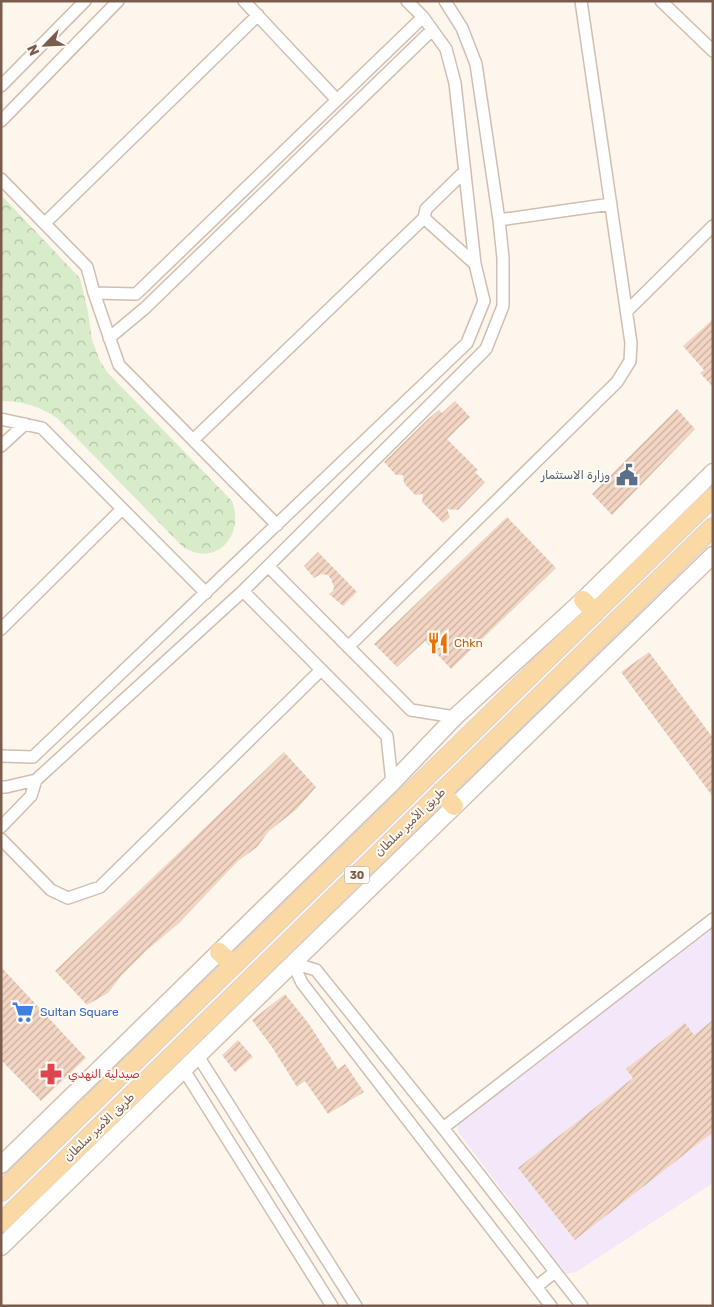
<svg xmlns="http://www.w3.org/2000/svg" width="714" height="1307" font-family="Rubik,'Noto Naskh Arabic',sans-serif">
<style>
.education{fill:#f3e8fa}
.park{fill:url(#park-crowns)}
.building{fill:url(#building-hatch)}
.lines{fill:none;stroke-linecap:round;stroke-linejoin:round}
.street-casing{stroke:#d1beb0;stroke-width:14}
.secondary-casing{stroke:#d6c0b0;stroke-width:19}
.primary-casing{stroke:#dad1cd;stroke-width:20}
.street{stroke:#fff;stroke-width:11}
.secondary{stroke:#fff;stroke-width:16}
.primary{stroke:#fbd9a5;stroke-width:18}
.labels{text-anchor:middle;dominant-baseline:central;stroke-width:4;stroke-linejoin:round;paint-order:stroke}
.shield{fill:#fffaf3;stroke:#a28b7f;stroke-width:1}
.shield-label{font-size:11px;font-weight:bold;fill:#7a5c4d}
.service-label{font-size:12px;fill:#4e5e75;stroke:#fffaf3;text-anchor:end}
.food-label{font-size:12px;fill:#c56008;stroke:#fffaf3;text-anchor:start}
.street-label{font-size:12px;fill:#7a5c4d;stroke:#fffaf3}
.shop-label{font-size:12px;fill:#366cbe;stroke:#fffaf3;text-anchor:start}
.health-label{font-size:12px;fill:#be3a42;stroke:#fffaf3;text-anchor:start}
</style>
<defs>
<pattern id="park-crowns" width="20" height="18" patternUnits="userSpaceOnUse" patternTransform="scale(1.25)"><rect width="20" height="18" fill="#d8ecc9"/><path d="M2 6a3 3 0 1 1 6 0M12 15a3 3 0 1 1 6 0" fill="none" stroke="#b4c2a5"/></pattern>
<pattern id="building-hatch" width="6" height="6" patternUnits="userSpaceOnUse" patternTransform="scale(1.25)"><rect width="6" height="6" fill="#f3d5c3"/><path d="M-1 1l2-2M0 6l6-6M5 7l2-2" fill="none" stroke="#cab0a1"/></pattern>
</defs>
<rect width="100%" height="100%" fill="#fdf6ec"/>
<!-- education -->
<path class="education" d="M713 926V1183L576 1272 566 1274 458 1132V1124Z"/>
<!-- park -->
<path class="park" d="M1 195 80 278 88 312 92 340 100 361 107 372 232 501C245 535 217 568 183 547L57 418C38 406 23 401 1 401Z"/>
<!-- building -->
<path class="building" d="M713 319V387L700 373 704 370 683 346Z
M455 401 470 417 447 439 478 470 475 472 485 482 458 510 447 509 450 517 443 523 422 502 423 494 415 495 404 483 403 475H396L384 462 428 419 439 410 442 413Z
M677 409 695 429 612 515 592 494Z
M507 517 556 568 451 669 425 641 397 667 374 644Z
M318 552 357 592 343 606 329 594 333 591 334 587 331 579 328 575 321 574 314 578 304 566Z
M649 652 713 738V797L621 672Z
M284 752 316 787 297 809 269 831 257 847 238 861 179 923 146 951 122 975 108 993 87 1005 55 971Z
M1 967 86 1058 41 1101 1 1060Z
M285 994 309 1024 338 1069 345 1064 364 1092 328 1114 305 1081 297 1087 272 1047 252 1020Z
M713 1020V1132L575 1240 518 1168 633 1078 626 1069 685 1023 694 1035Z
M238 1040 253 1057 235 1072 222 1055Z"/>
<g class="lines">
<!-- street casing -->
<g class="street-casing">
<path id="street" d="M244 1 337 100
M661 1 713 51
M1 86 85 1
M1 121 118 1
M1 179 87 267 94 293 119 365 277 525
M424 218 426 209 465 171
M499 220 611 204
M45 223 258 15
M94 293 136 294 423 17
M627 311 713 226
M109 338 145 308 432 30
M1 419 42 428 206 593
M193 440 424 218 475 264
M1 446 25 424
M268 566 411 710 455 717
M243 591 387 736 392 783
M1 629 122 509
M348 647 617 382 630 361 631 343 581 1
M1 756 33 757 467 343 484 301 475 264 455 83 446 49 423 17 407 1
M1 787H6L36 780 243 591 486 349 503 306V258L499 220 476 64 462 28 445 1
M1 827 31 796 36 780
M1 839 51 890 68 898 100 887 321 670
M293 963 316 970 443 1128 582 1306
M293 963 302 983 551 1306
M198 1056 356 1306
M184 1070 332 1306
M443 1128 713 919
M536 1287 555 1272"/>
</g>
<!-- secondary casing -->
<g class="secondary-casing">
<path id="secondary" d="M1 1165 392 783 455 717 583 600 713 472
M1 1247 713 555"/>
</g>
<!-- primary casing -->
<g class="primary-casing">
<path id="primary" d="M583 600 595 613
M441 792 454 806
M219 952 233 965
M1 1192 713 497
M1 1223 713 527"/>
</g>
<!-- street -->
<use href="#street" class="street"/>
<!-- secondary -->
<use href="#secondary" class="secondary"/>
<!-- primary -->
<use href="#primary" class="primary"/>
</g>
<!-- icons -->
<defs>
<g id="civic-bare" transform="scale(1.725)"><path d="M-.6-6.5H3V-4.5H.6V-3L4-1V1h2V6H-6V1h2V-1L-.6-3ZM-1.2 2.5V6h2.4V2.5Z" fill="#5c6f8a" stroke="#fffaf3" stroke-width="2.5" paint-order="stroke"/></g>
<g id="restaurant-bare" transform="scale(1.725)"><path d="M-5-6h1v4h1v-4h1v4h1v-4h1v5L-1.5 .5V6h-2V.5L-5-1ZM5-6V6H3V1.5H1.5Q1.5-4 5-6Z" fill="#e8710a" stroke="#fffaf3" stroke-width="2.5" paint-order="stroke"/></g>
<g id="supermarket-bare" transform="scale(1.725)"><path d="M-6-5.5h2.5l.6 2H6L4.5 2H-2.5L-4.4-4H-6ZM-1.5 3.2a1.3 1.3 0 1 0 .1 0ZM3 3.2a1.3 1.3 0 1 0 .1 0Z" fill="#3f7fe0" stroke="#fffaf3" stroke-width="2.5" paint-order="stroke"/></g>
<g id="pharmacy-bare" transform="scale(1.725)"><path d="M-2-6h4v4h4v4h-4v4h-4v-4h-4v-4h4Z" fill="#e0444e" stroke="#fffaf3" stroke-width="2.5" paint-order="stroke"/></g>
</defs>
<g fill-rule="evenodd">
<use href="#civic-bare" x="627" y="475"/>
<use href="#restaurant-bare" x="438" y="643"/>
<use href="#supermarket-bare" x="23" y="1012"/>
<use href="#pharmacy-bare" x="51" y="1074"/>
</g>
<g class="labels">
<!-- shield labels -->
<rect class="shield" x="344.5" y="866.5" width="25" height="17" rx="4"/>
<g class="shield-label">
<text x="357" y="875">30</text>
</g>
<!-- service labels -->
<g class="service-label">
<text x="610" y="475">وزارة الاستثمار</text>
</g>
<!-- food labels -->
<g class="food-label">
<text x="454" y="643">Chkn</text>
</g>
<!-- street labels -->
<g class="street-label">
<text transform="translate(410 822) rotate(-44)">طريق الأمير سلطان</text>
<text transform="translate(99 1127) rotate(-44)">طريق الأمير سلطان</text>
</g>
<!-- shop labels -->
<g class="shop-label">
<text x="40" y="1012">Sultan Square</text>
</g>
<!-- health labels -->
<g class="health-label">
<text x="68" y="1074">صيدلية النهدي</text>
</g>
</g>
<!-- border -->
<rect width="714" height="1307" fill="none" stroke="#7a5c4d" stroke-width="5"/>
<!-- north arrow -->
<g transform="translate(45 45) rotate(246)" stroke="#fffaf3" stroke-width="4" paint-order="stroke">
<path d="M0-4L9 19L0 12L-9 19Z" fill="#7a5c4d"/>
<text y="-8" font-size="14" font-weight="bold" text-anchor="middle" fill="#7a5c4d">N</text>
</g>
</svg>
